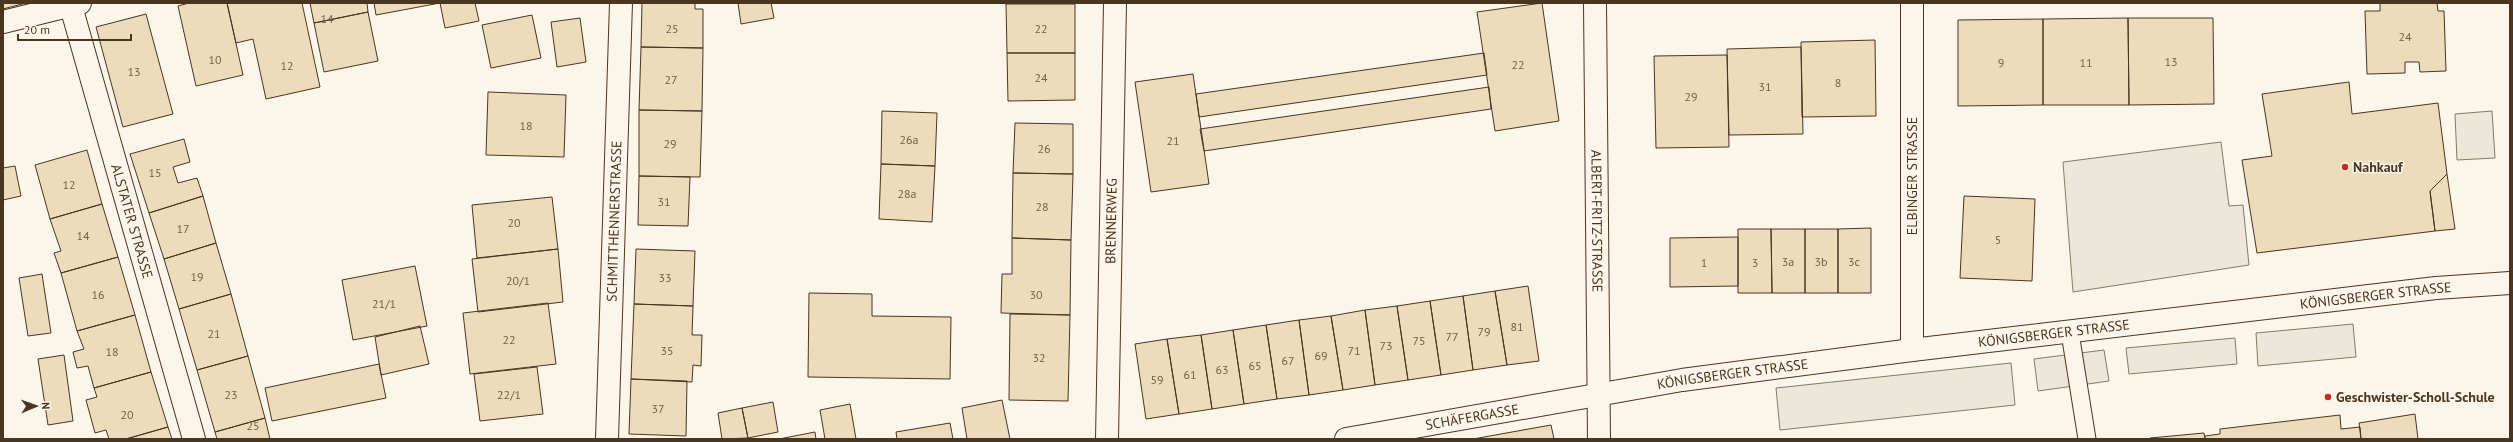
<svg xmlns="http://www.w3.org/2000/svg" width="2513" height="442" font-family="'PT Sans',sans-serif">
<style>
.parking{fill:#ede7d9;stroke:#887966}
.building{fill:#ecdcbc;stroke:#4a3520}
.lines{fill:none;stroke-linecap:round;stroke-linejoin:round}
.service-casing{stroke:#4a3520;stroke-width:19}
.minor-casing{stroke:#4a3520;stroke-width:24}
.service{stroke:#fbf6e9;stroke-width:17}
.minor{stroke:#fbf6e9;stroke-width:22}
.poi-dot{fill:#c62828;stroke:#fbf6e9;stroke-width:1.5}
.labels{text-anchor:middle;dominant-baseline:central;stroke-width:3;stroke-linejoin:round;paint-order:stroke}
.number-label{font-size:12px;fill:#725f47}
.poi-label{font-size:14px;font-weight:bold;fill:#4a3520;stroke:#fbf6e9;text-anchor:start}
.street-label{font-size:14px;fill:#4a3520;stroke:#fbf6e9}
</style>
<rect width="100%" height="100%" fill="#fbf6e9"/>
<!-- parking -->
<path class="parking" d="M2492 111 2495 158 2457 160 2455 114Z
M2221 142 2229 206 2243 205 2249 265 2073 292 2063 162Z
M2353 324 2356 357 2258 366 2256 333Z
M2235 338 2237 364 2129 374 2126 348Z
M2104 350 2109 381 2038 391 2034 359Z
M2011 363 2015 405 1780 430 1776 388Z"/>
<!-- building -->
<path class="building" d="M3 3H26L3 9Z
M189 3H227L243 75 196 86 178 6Z
M227 3H302L320 87 266 99 253 39 236 43Z
M310 3H367L368 12 314 23Z
M374 3H440L376 15Z
M440 3H475L479 21 445 28Z
M642 3H695V9H703V48L641 47Z
M738 3H771L774 18 741 24Z
M1542 3 1559 121 1495 131 1477 12Z
M2380 3H2437L2438 11H2444L2446 71 2420 72 2419 62H2405V73L2367 74 2365 11H2380Z
M1006 4H1075V53H1007Z
M368 12 378 61 324 72 314 23Z
M146 14 173 114 123 127 96 27Z
M532 15 541 58 491 68 482 25Z
M580 18 586 62 557 67 551 22Z
M2128 18 2129 105H2043V19Z
M2128 18H2213L2214 104 2129 105Z
M2043 19V105L1958 106V20Z
M1875 40 1876 116 1802 117 1801 42Z
M641 47 703 48 702 111 639 110Z
M1801 47 1803 134 1729 135 1727 49Z
M1007 53H1075V100L1008 101Z
M1484 53 1487 75 1199 117 1196 94Z
M1727 55 1729 147 1656 148 1654 56Z
M1193 74 1209 184 1151 192 1135 82Z
M2349 82 2352 114 2438 103 2447 174 2430 191 2435 231 2257 253 2242 160 2272 156 2262 94Z
M1489 87 1491 109 1204 151 1200 129Z
M488 92 566 95 564 157 486 155Z
M639 110 702 111 700 177 639 176Z
M882 111 937 113 935 166 881 164Z
M1015 123 1073 124V174L1013 173Z
M184 139 190 162 173 167 178 183 197 178 203 196 149 213 130 154Z
M87 150 102 204 50 219 35 165Z
M881 164 935 166 932 222 879 219Z
M15 166 21 196 3 200V168Z
M1013 173 1073 174 1071 240 1012 238Z
M2447 174 2455 229 2435 231 2430 191Z
M639 176 690 177 688 226 638 225Z
M203 196 216 243 164 259 149 213Z
M1964 196 2035 199 2032 281 1960 278Z
M552 197 558 249 477 258 472 205Z
M102 204 118 257 61 273 54 253 61 251 50 219Z
M1871 228V293H1838V229Z
M1738 229H1771L1772 293H1738Z
M1771 229H1805V293H1772Z
M1805 229H1838V293H1805Z
M1738 237V286L1670 287V238Z
M1012 238 1071 240 1070 315 1001 313 1002 274H1012Z
M216 243 231 294 179 309 164 259Z
M558 249 563 302 478 312 472 259Z
M636 249 695 251 693 306 634 304Z
M118 257 135 315 77 331 61 273Z
M415 266 427 326 353 340 342 280Z
M42 274 51 333 28 336 19 278Z
M1528 286 1539 361 1507 365 1495 291Z
M1495 291 1507 365 1473 370 1463 296Z
M809 293 872 294V316L951 317 950 379 808 377Z
M231 294 248 356 197 370 179 309Z
M1463 296 1473 370 1441 375 1430 301Z
M1430 301 1441 375 1408 380 1397 306Z
M548 303 556 364 470 374 463 313Z
M634 304 693 306 692 335H702L701 366 693 365 692 382 631 379Z
M1397 306 1408 380 1375 385 1365 310Z
M1365 310 1375 385 1343 390 1331 316Z
M1010 314 1070 315 1068 401 1009 400Z
M135 315 151 372 94 388 88 366 77 368 73 352 84 349 77 331Z
M1331 316 1343 390 1309 395 1299 320Z
M1299 320 1309 395 1277 399 1266 325Z
M1266 325 1277 399 1244 404 1233 330Z
M420 326 429 364 381 375 375 337Z
M1233 330 1244 404 1212 409 1201 335Z
M1201 335 1212 409 1179 414 1167 339Z
M1167 339 1179 414 1146 419 1135 344Z
M64 355 73 421 48 425 38 359Z
M248 356 265 418 215 432 197 370Z
M379 364 386 398 272 421 265 388Z
M537 367 543 414 480 421 474 374Z
M151 372 168 427 126 439H109L106 430 95 433 86 400 97 397 94 388Z
M631 379 687 381 686 436 629 434Z
M1002 400 1010 439H967L962 408Z
M773 402 778 432 748 438 742 408Z
M850 404 856 439H825L820 410Z
M742 408 748 438 722 439 718 413Z
M2415 414 2418 439H2361L2359 423Z
M2340 415 2341 429 2360 427 2361 439H2205V436L2220 434V429Z
M265 418 270 439H217L215 432Z
M950 423 953 439H897L896 432Z
M1551 425 1554 439H1473Z
M168 427 172 439H126Z
M815 432 816 439H779Z
M2204 433 2205 439H2150V438Z"/>
<g class="lines">
<!-- service casing -->
<g class="service-casing">
<path id="service" d="M2070 333 2087 439"/>
</g>
<!-- minor casing -->
<g class="minor-casing">
<g id="minor">
<path id="s1" d="M70 3 194 439"/>
<path id="s2" d="M1595 3 1599 439"/>
<path d="M3 22 80 3"/>
<path d="M1912 350V3"/>
<path id="s3" d="M607 439 621 3"/>
<path id="s4" d="M1107 439 1115 3"/>
<path id="s5" d="M1346 439 1682 380 1912 350 2436 288 2510 283"/>
</g>
</g>
<!-- service -->
<use href="#service" class="service"/>
<!-- minor -->
<use href="#minor" class="minor"/>
</g>
<!-- markers -->
<g class="poi-dot">
<circle cx="2345" cy="167" r="4"/>
<circle cx="2328" cy="397" r="4"/>
</g>
<g class="labels">
<!-- number labels -->
<g class="number-label">
<text x="327" y="18">14</text>
<text x="672" y="28">25</text>
<text x="1041" y="28">22</text>
<text x="2405" y="36">24</text>
<text x="215" y="59">10</text>
<text x="2171" y="61">13</text>
<text x="2001" y="62">9</text>
<text x="2086" y="62">11</text>
<text x="1518" y="64">22</text>
<text x="287" y="65">12</text>
<text x="134" y="71">13</text>
<text x="1041" y="77">24</text>
<text x="671" y="79">27</text>
<text x="1838" y="82">8</text>
<text x="1765" y="86">31</text>
<text x="1691" y="96">29</text>
<text x="526" y="125">18</text>
<text x="909" y="139">26a</text>
<text x="1173" y="140">21</text>
<text x="670" y="143">29</text>
<text x="1044" y="148">26</text>
<text x="155" y="172">15</text>
<text x="69" y="184">12</text>
<text x="907" y="193">28a</text>
<text x="664" y="201">31</text>
<text x="1042" y="206">28</text>
<text x="514" y="222">20</text>
<text x="183" y="228">17</text>
<text x="83" y="235">14</text>
<text x="1998" y="239">5</text>
<text x="1788" y="261">3a</text>
<text x="1821" y="261">3b</text>
<text x="1854" y="261">3c</text>
<text x="1704" y="262">1</text>
<text x="1755" y="262">3</text>
<text x="197" y="276">19</text>
<text x="665" y="277">33</text>
<text x="518" y="280">20/1</text>
<text x="98" y="294">16</text>
<text x="1036" y="294">30</text>
<text x="384" y="303">21/1</text>
<text x="1517" y="326">81</text>
<text x="1484" y="331">79</text>
<text x="214" y="333">21</text>
<text x="1452" y="336">77</text>
<text x="509" y="339">22</text>
<text x="1419" y="340">75</text>
<text x="1386" y="345">73</text>
<text x="667" y="350">35</text>
<text x="1354" y="350">71</text>
<text x="112" y="351">18</text>
<text x="1321" y="355">69</text>
<text x="1039" y="357">32</text>
<text x="1288" y="360">67</text>
<text x="1255" y="365">65</text>
<text x="1222" y="369">63</text>
<text x="1190" y="374">61</text>
<text x="1157" y="379">59</text>
<text x="231" y="394">23</text>
<text x="509" y="394">22/1</text>
<text x="658" y="408">37</text>
<text x="127" y="414">20</text>
<text x="253" y="425">25</text>
</g>
<!-- poi labels -->
<g class="poi-label">
<text x="2353" y="167">Nahkauf</text>
<text x="2336" y="397">Geschwister-Scholl-Schule</text>
</g>
<!-- street labels -->
<g class="street-label">
<text transform="translate(1912 176) rotate(-90)">ELBINGER STRASSE</text>
<text stroke="none"><textPath href="#s1" startOffset="227">ALSTATER STRASSE</textPath></text>
<text stroke="none"><textPath href="#s3" startOffset="218">SCHMITTHENNERSTRASSE</textPath></text>
<text stroke="none"><textPath href="#s4" startOffset="218">BRENNERWEG</textPath></text>
<text stroke="none"><textPath href="#s2" startOffset="218">ALBERT-FRITZ-STRASSE</textPath></text>
<text stroke="none"><textPath href="#s5" startOffset="1040">KÖNIGSBERGER STRASSE</textPath></text>
<text stroke="none"><textPath href="#s5" startOffset="716">KÖNIGSBERGER STRASSE</textPath></text>
<text stroke="none"><textPath href="#s5" startOffset="392">KÖNIGSBERGER STRASSE</textPath></text>
<text stroke="none"><textPath href="#s5" startOffset="128">SCHÄFERGASSE</textPath></text>
</g>
</g>
<!-- border -->
<rect width="2513" height="442" fill="none" stroke="#4a3520" stroke-width="8"/>
<!-- north arrow -->
<g transform="translate(36 406) rotate(88)" stroke="#fbf6e9" stroke-width="3" paint-order="stroke">
<path d="M0-3L7 15L0 10L-7 15Z" fill="#4a3520"/>
<text y="-6" font-size="11" font-weight="bold" text-anchor="middle" fill="#4a3520">N</text>
</g>
<!-- scale -->
<path d="M18 34v6h113v-6" fill="none" stroke="#4a3520" stroke-width="2"/>
<text x="24" y="34" font-size="12" fill="#4a3520" stroke="#fbf6e9" stroke-width="3" paint-order="stroke">20 m</text>
</svg>
